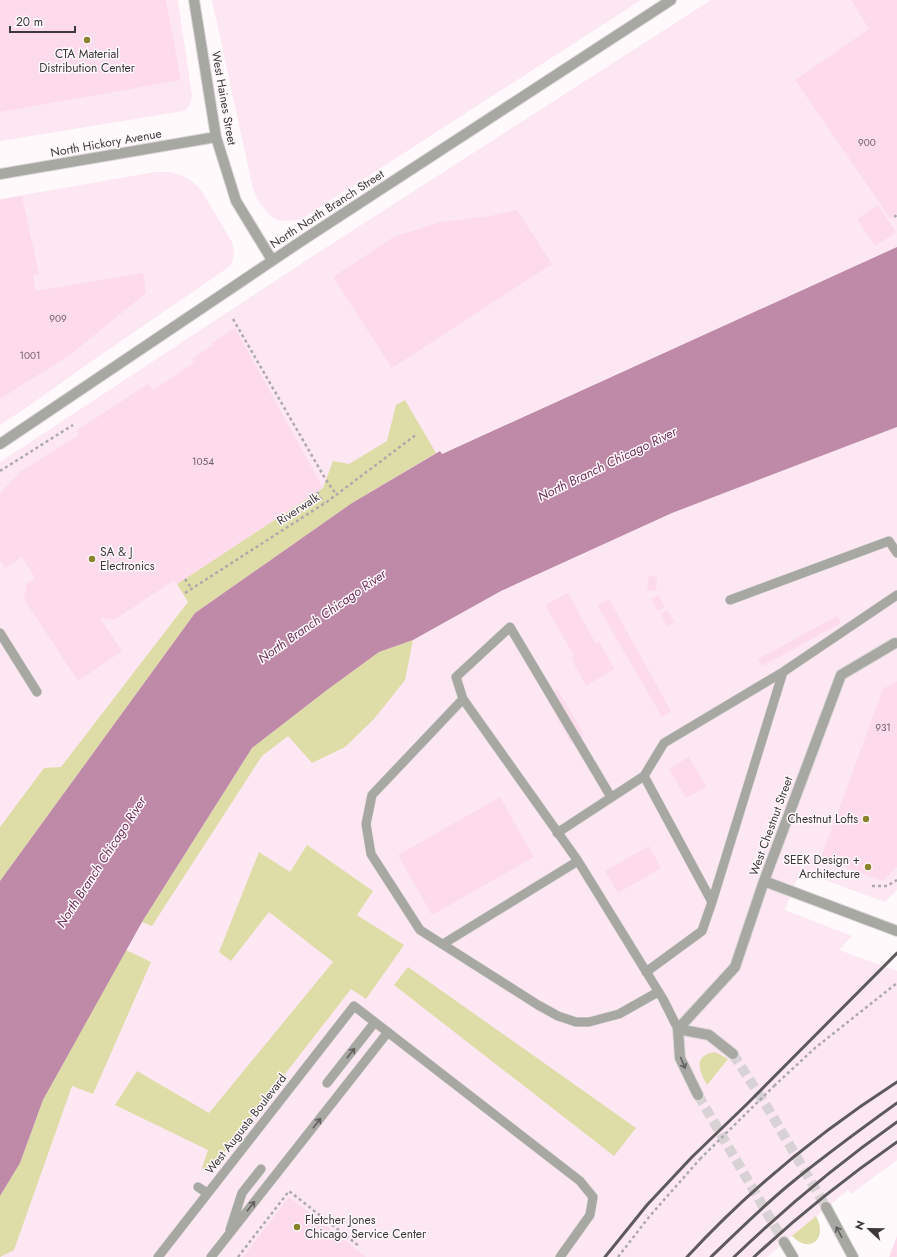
<svg xmlns="http://www.w3.org/2000/svg" width="897" height="1257" font-family="Jost,sans-serif">
<style>
.built{fill:#fce7f2}
.green{fill:#dfdda7}
.water{fill:#be8aa8}
.building{fill:#fddbed}
.lines{fill:none;stroke-linecap:round;stroke-linejoin:round}
.street-tunnel{stroke:#d8d2d5;stroke-width:10;stroke-dasharray:10 5;stroke-linecap:butt}
.lane-casing{stroke:#dcd6d9;stroke-width:10}
.street-casing{stroke:#dcd6d9;stroke-width:12}
.path{stroke:#aea9ab;stroke-width:2.5;stroke-dasharray:3 3;stroke-linecap:butt}
.lane{stroke:#a8a8a3;stroke-width:9}
.street{stroke:#a8a8a3;stroke-width:10}
.rail{stroke:#5e595b;stroke-width:3}
.path-bridge{stroke:#aea9ab;stroke-width:2.5;stroke-dasharray:3 3;stroke-linecap:butt}
.oneway{stroke:#625f5e}
.poi-dot{fill:#89832b;stroke:#fff9fc;stroke-width:1.5}
.labels{text-anchor:middle;dominant-baseline:central;stroke-width:3;stroke-linejoin:round;paint-order:stroke}
.number-label{font-size:10px;fill:#6c6066}
.poi-label{font-size:12px;fill:#3c3739;stroke:#fff9fc;text-anchor:start}
.street-label{font-size:12px;fill:#3c3739;stroke:#fff9fc}
.water-label{font-size:13px;font-style:italic;fill:#6f2f58;stroke:#fff9fc}
</style>
<rect width="100%" height="100%" fill="#fff9fc"/>
<!-- built -->
<path class="built" d="M0 0H178L192 96 190 104 186 110 178 112 0 141Z
M212 0H641L305 217 297 220 287 221 277 220 269 215 259 202 253 189Z
M711 0H897V247L441 454 439 451 352 503 195 613 0 881V462L313 256Z
M155 172H169L183 176 192 181 201 190 232 242 234 251 233 260 229 267 92 361 29 406 0 425V199Z
M897 427V890L885 902 800 871 785 910 852 936 839 950 897 971V1160L851 1194 848 1190 767 1257H0V1196L74 1043 142 922 252 748 379 652 413 640 501 591 672 513Z"/>
<!-- green -->
<path class="green" d="M405 400 436 453 352 503 195 613 0 881V827L44 768 61 767 188 602 177 584 323 488 333 461 349 464 387 441 396 405Z
M413 640 405 680 374 719 345 747 312 763 288 736 262 756 152 926 142 922 252 748 327 690 379 652Z
M307 845 373 891 357 915 404 945 366 999 351 989 208 1173 202 1168 208 1150 115 1105 137 1071 209 1113 333 962 269 912 231 961 219 952 259 852 290 872Z
M126 950 151 962 93 1094 72 1086 14 1250 0 1257V1196L20 1163 43 1100Z
M408 967 636 1128 614 1156 394 985Z
M714 1052 719 1054 728 1059 707 1085C699 1071 693 1056 714 1052Z
M816 1216C828 1238 811 1255 792 1236Z"/>
<!-- water -->
<path class="water" d="M897 247V427L672 513 501 591 413 640 379 652 327 690 252 748 142 922 43 1100 20 1163 0 1196V881L195 613 352 503 440 451 442 454Z"/>
<!-- building -->
<path class="building" d="M0 0H166L181 80 0 112Z
M851 0H897V214L890 218 795 80 869 29Z
M22 196 39 274 33 275 36 291 143 273 146 293 70 355 0 399V200Z
M878 205 896 232 875 246 857 219Z
M517 210 552 264 392 368 333 277 394 237 441 222 491 216Z
M235 328 323 488 177 584 174 580 114 620 100 618 122 651 78 681 24 599 27 583 35 578 22 557 5 568 0 561V493L21 471 79 435 77 430 148 384 153 390 194 363 192 359 213 345 212 343Z
M649 576 657 577 656 591 647 590Z
M568 593 596 644 600 642 614 669 586 686 571 658 574 656 545 605Z
M658 595 665 607 658 611 651 599Z
M609 599 671 711 662 717 597 605Z
M667 610 675 622 667 626 661 614Z
M837 616 841 623 762 666 758 659Z
M897 681V867L883 881 821 858 883 689Z
M557 689 585 736 571 743 545 696Z
M689 757 707 787 686 798 669 769Z
M500 797 534 857 432 915 398 855Z
M649 846 661 868 618 893 605 871Z
M289 1197 366 1257H243Z
M897 1236V1257H889Z"/>
<g class="lines">
<!-- street-tunnel -->
<path class="street-tunnel" d="M733 1054 769 1110 826 1207
M698 1095 784 1242"/>
<!-- lane casing -->
<g class="lane-casing">
<path id="lane" d="M730 600 889 541 897 553
M0 633 37 692
M463 699 456 677 510 627 611 797
M644 776 664 743 783 672
M557 833 644 776 712 902 702 931 646 972
M712 902 783 672 897 595
M443 944 578 861
M658 992 619 1014 589 1022H576L558 1016 538 1005 420 930 371 854 366 824 372 795 463 699 578 861 663 999 678 1029
M327 1083 375 1022
M198 1187 207 1193
M230 1230 242 1193 261 1169
M158 1257 354 1006 580 1181 593 1197 590 1215 560 1257
M211 1257 388 1032"/>
</g>
<!-- street casing -->
<g class="street-casing">
<path id="street" d="M194 0 216 137 236 201 272 260
M0 174 216 137
M0 444 303 240 671 0
M764 881 897 931
M678 1029 735 967 764 881 841 675 895 643
M678 1029 680 1058 698 1095
M678 1029 709 1035 733 1054
M826 1207 853 1257
M784 1242 793 1257"/>
</g>
<!-- path -->
<path class="path" d="M894 217 897 215
M233 319 326 480 336 494
M0 471 73 425
M317 492 324 503
M185 579 192 589
M185 593 328 501 417 434
M872 886H887L897 880
M774 1086 815 1048 897 983
M238 1257 289 1191 359 1246
M618 1257 649 1217 700 1159"/>
<!-- lane -->
<use href="#lane" class="lane"/>
<!-- street -->
<use href="#street" class="street"/>
<!-- rail -->
<path class="rail" d="M605 1257 647 1205 692 1157 747 1104 897 953
M687 1257C749 1190 821 1131 897 1082
M711 1257C737 1232 762 1207 790 1184 824 1156 861 1129 897 1103
M734 1257C785 1208 839 1163 897 1122
M754 1257C799 1215 847 1177 897 1142"/>
<!-- path-bridge -->
<path class="path-bridge" d="M700 1159 774 1086"/>
</g>
<!-- one-way arrows -->
<defs><path id="oneway-shaft" d="M-6 0H5M1.5-3L5.5 0L1.5 3" fill="none" stroke-width="1.6" stroke-linecap="round" stroke-linejoin="round"/></defs>
<g class="oneway">
<use href="#oneway-shaft" transform="translate(351 1053) rotate(-52)"/>
<use href="#oneway-shaft" transform="translate(683 1063) rotate(67)"/>
<use href="#oneway-shaft" transform="translate(317 1123) rotate(-52)"/>
<use href="#oneway-shaft" transform="translate(251 1206) rotate(-52)"/>
<use href="#oneway-shaft" transform="translate(839 1232) rotate(-118)"/>
</g>
<!-- markers -->
<g class="poi-dot">
<circle cx="87" cy="40" r="4"/>
<circle cx="92" cy="559" r="4"/>
<circle cx="866" cy="819" r="4"/>
<circle cx="868" cy="867" r="4"/>
<circle cx="297" cy="1227" r="4"/>
</g>
<g class="labels">
<!-- number labels -->
<g class="number-label">
<text x="867" y="142">900</text>
<text x="58" y="318">909</text>
<text x="30" y="355">1001</text>
<text x="203" y="461">1054</text>
<text x="883" y="727">931</text>
</g>
<!-- poi labels -->
<g class="poi-label">
<text x="87" y="54" text-anchor="middle">CTA Material<tspan x="87" dy="14">Distribution Center</tspan></text>
<text x="100" y="552">SA &amp; J<tspan x="100" dy="14">Electronics</tspan></text>
<text x="858" y="819" text-anchor="end">Chestnut Lofts</text>
<text x="860" y="860" text-anchor="end">SEEK Design +<tspan x="860" dy="14">Architecture</tspan></text>
<text x="305" y="1220">Fletcher Jones<tspan x="305" dy="14">Chicago Service Center</tspan></text>
</g>
<!-- street labels -->
<g class="street-label">
<text transform="translate(224 98) rotate(80)">West Haines Street</text>
<text transform="translate(106 143) rotate(-10)">North Hickory Avenue</text>
<text transform="translate(327 209) rotate(-33)">North North Branch Street</text>
<text transform="translate(298 509) rotate(-33)">Riverwalk</text>
<text transform="translate(771 826) rotate(-70)">West Chestnut Street</text>
<text transform="translate(246 1124) rotate(-52)">West Augusta Boulevard</text>
</g>
<!-- water labels -->
<g class="water-label">
<text transform="translate(607 464) rotate(-26)">North Branch Chicago River</text>
<text transform="translate(322 616) rotate(-35)">North Branch Chicago River</text>
<text transform="translate(101 862) rotate(-57)">North Branch Chicago River</text>
</g>
</g>
<!-- north arrow -->
<g transform="translate(869 1229) rotate(292)" stroke="#fff9fc" stroke-width="3" paint-order="stroke">
<path d="M0-3L7 15L0 10L-7 15Z" fill="#3c3739"/>
<text y="-6" font-size="11" font-weight="bold" text-anchor="middle" fill="#3c3739">N</text>
</g>
<!-- scale -->
<path d="M10 26v6h65v-6" fill="none" stroke="#3c3739" stroke-width="2"/>
<text x="16" y="26" font-size="12" fill="#3c3739" stroke="#fff9fc" stroke-width="3" paint-order="stroke">20 m</text>
</svg>
